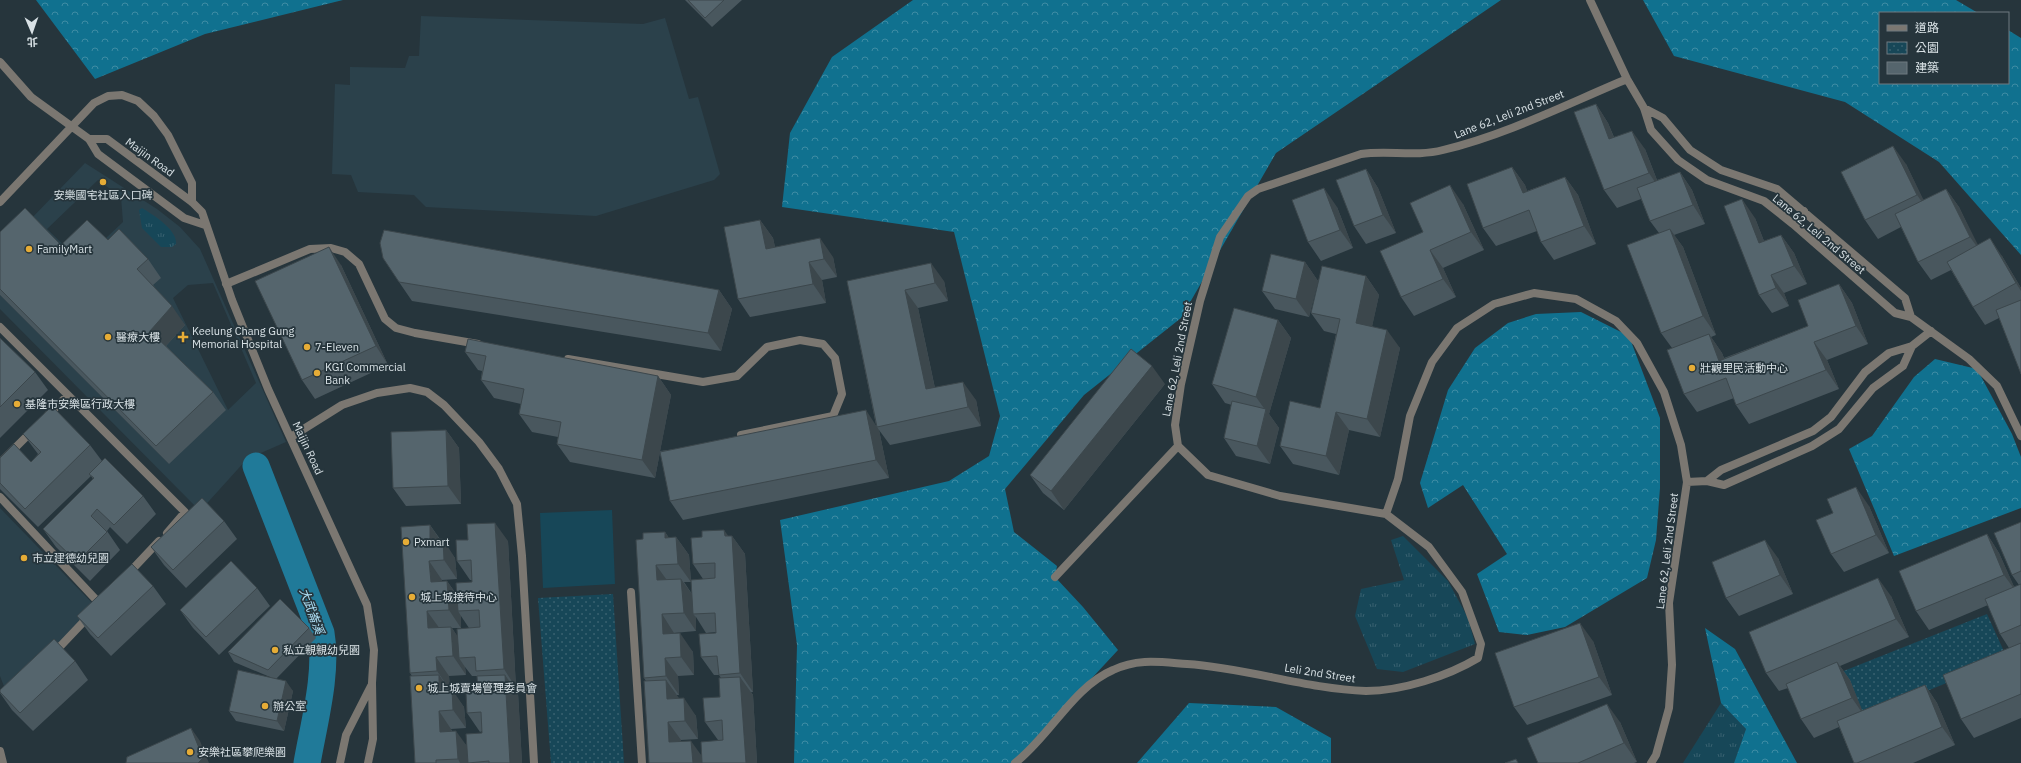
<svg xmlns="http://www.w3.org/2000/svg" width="2021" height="763" font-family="'IBM Plex Sans','Noto Sans TC',sans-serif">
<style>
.built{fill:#2b414b;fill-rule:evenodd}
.grass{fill:url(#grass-tufts)}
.forest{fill:url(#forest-crowns)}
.park{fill:url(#park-dots)}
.pitch{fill:#174758}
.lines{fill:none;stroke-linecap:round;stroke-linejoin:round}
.river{stroke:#207a99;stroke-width:27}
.minor{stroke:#7b7771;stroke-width:8}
.tertiary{stroke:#7b7771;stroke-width:8}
.wall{fill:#49575e;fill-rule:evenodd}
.shaded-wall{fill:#3c474c}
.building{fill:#55656d;stroke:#3c474c}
.poi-dot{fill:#e6ac36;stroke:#26353c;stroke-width:1.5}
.labels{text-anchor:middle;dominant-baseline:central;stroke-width:3.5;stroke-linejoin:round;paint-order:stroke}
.street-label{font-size:11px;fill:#d9e2e6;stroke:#26353c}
.poi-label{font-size:11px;fill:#d9e2e6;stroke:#26353c;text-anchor:start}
.water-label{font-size:12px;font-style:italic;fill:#afe0f6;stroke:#26353c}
</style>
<defs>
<pattern id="grass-tufts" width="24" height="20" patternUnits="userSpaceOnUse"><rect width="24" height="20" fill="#174758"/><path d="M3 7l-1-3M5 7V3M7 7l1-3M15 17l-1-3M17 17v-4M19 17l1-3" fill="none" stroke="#386170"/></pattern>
<pattern id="forest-crowns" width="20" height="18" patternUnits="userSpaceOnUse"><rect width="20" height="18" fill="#10718f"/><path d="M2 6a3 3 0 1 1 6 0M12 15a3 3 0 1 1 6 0" fill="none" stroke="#3e8ca4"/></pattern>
<pattern id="park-dots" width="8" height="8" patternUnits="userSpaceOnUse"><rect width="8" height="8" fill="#174758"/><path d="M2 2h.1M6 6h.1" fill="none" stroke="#386170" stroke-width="1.8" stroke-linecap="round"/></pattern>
</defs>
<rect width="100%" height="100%" fill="#26353c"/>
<!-- built -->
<path class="built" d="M421 16 643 24 665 18 689 99 698 97 720 174 714 180 596 216 426 207 414 195 358 192 351 175 332 174 335 84 350 85V67L405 68 409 56H419Z
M85 163 157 209 180 227 200 249 286 442 247 459 200 511 0 309V295L169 464 74 264 0 251ZM98 180 121 197 123 222 106 238 95 229 71 252 47 229ZM213 283 256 383 228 410 173 298 188 285Z
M0 508 97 608 10 702 0 676Z"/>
<!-- grass -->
<path class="grass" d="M142 208C152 214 178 230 176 244L172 247H161L142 228 139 210Z
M1403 536 1448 581 1468 618 1475 644 1403 672 1377 669 1355 616 1361 589 1404 580 1391 540Z
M1721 703 1746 729 1734 763H1683Z"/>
<!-- forest -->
<path class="forest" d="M36 0H343L205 34 95 79Z
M913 0H1501L1276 153 1181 318 1084 395 1005 489 1014 532 1057 566 1055 577 1083 607 1118 650 1013 763H794L797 645 780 520 949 481 989 456 1000 416 954 232 782 207 790 133 832 57Z
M1643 0H1956L1978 13H1880V83H2008V30L2021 38V255L1939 162 1845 102 1674 56Z
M1581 312 1629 336 1660 418V488L1656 540 1647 578 1565 627 1527 635 1499 632 1477 574 1507 554 1463 485 1428 508 1420 483 1448 390 1475 348 1508 323 1536 314Z
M1935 359 1977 369 2012 434 2021 457V508L1894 556 1849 449 1872 436 1914 377Z
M1705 628 1735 649 1797 763H1734L1746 729 1721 703Z
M1189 703 1276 707 1331 738V763H1137Z"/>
<!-- park -->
<path class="park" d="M613 594 624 763H551L538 598Z
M1987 614 2007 658 1852 722 1831 676Z"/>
<!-- pitch -->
<path class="pitch" d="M612 510 615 584 543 588 540 513Z"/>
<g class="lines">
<!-- river -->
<path class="river" d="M256 466 321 633C328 672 314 723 307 763"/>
<!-- minor -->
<path class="minor" d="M1590 0 1627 79 1644 108 1651 130 1678 160 1707 180 1764 201 1793 224 1895 313 1911 317 1969 359 1997 386 2021 436
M1644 108 1663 118 1690 150 1721 170 1777 189 1905 298 1911 317
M1793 224 1804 211
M226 284 310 249 331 248 345 252 359 264 385 319 396 328 415 333 478 344
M0 327 185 512 167 533
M568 359 703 382 737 376 767 347 800 340 823 344 835 358 842 394 833 416 741 435
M48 415 68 395
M291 437 342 405 377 393 410 388 427 392 444 405 479 442 499 469 517 504 522 556 534 763
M0 463 32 431
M1707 481 1721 470 1813 431 1831 417 1865 372 1889 353 1912 346 1931 331
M1687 482 1707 481 1724 485 1812 446 1839 429 1873 388 1903 366 1912 346
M0 497 100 604
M1386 514 1398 479 1410 416 1432 362 1457 328 1494 304 1534 293 1576 299 1616 321 1637 343 1664 392 1681 445 1687 482 1669 603 1672 665 1669 708 1656 755 1651 763
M127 575 159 541
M1055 577 1178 446
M631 592 642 763
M53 654 89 616
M0 751 3 763
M1015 763C1050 736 1073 687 1113 670 1138 658 1160 662 1187 664 1247 668 1307 689 1366 691 1402 691 1448 676 1478 658L1481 644 1462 592 1429 547 1386 514 1280 496 1208 475 1178 446 1175 425 1181 384 1200 301 1220 237 1248 196 1258 189 1361 154C1387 150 1416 157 1443 150 1506 135 1567 104 1627 79"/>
<!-- tertiary -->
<path class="tertiary" d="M0 62 31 97 89 139 98 154 184 218 205 225
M89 139H107L192 202 202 212 232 300 268 389 367 605 374 650 372 683 373 739 368 763
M0 202 94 103 108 96 122 95 138 101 154 116 168 135 192 183V202
M340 763 346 735 371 686"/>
</g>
<!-- wall -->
<path class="wall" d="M685 0H742L712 27Z
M1596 104 1608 123 1614 137 1645 149 1657 180 1680 172 1692 190 1705 224 1674 235 1683 247 1716 335 1711 337 1722 353 1724 358 1808 326 1839 284 1852 303 1868 344 1827 360 1839 389 1749 424 1736 405 1734 398 1697 412 1684 394 1672 348 1661 333 1659 233 1650 221 1641 199 1617 208 1604 190Z
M1906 164 1923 200 1946 189 1959 207 1977 245 2002 256 2021 288V374L1999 318 1985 325 1973 307 1951 270 1931 280 1918 262 1901 227 1878 239 1865 220Z
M1512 167 1525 185 1527 191 1565 177 1578 195 1596 244 1554 260 1541 242 1537 231 1496 246 1483 228Z
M1366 169 1378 188 1396 233 1366 244 1354 226Z
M1463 204 1484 250 1443 268 1456 297 1414 316 1401 297 1423 232Z
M1337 207 1353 248 1321 261 1308 242Z
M1755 218 1764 241 1781 235 1794 253 1807 284 1784 293 1789 306 1772 313 1759 295Z
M760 220 773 238 775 247 833 257 837 277 822 280 826 303 750 317 738 299Z
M0 232 61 245 108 240 148 259 161 278 153 285 185 325 166 346 213 392 226 410 169 464 0 295Z
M1305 262 1318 281 1309 317 1275 309 1262 291Z
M341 265 388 365 315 399 302 380Z
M1366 276 1379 295 1372 326 1400 348 1380 437 1349 430 1339 475 1293 464 1280 446 1320 408 1336 334 1324 331 1311 313Z
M847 281H944L948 301 918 308 935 388 976 400 981 426 890 445 879 430 889 478 683 520 670 501 660 452 655 478 570 462 557 444 558 437 532 432 519 414 521 404 494 398 481 380 482 371 478 370 465 352 658 376 671 395 660 451 876 425Z
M399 282 719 290 732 309 721 351 412 301Z
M1278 320 1291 338 1269 414 1279 428 1270 464 1236 456 1224 438 1232 405 1225 403 1212 384Z
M0 338 35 372 48 390 0 438Z
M1165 384 1064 510 1043 493 1030 475Z
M446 430 459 448 461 504 406 506 393 488Z
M23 434 90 445 102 461 143 496 156 514 127 544 110 527 107 531 120 550 90 581 56 547 43 529 93 479 91 476 38 527 0 489V458L31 462 38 454Z
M1869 506 1889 553 1844 572 1831 554 1833 513Z
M224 521 237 539 186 588 164 565 151 547Z
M2021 522V718L1974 738 1961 719 2009 648 2000 634 1988 605 1929 630 1916 611 1987 534 1999 553 2014 587 2019 585 2012 575Z
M430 525 440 539 455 558 457 579 442 580V581H447L457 595 472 582V580H470L457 561 508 541 516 688H514L518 693 522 763H415L412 676 410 673ZM461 616 469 628 457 636 452 628H461ZM465 667 472 676H480L478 691 467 713 480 732 482 731V733L467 746 452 731 451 729 466 728 464 707 450 689 449 676 466 675Z
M665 532 669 538 676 537 689 555 691 582H684L692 594 703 579 693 564 728 536H732L745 554 753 692H751L753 695 757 763H649L646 681 644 678 643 539ZM696 617 706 633 716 632 701 657 714 675H719L721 678 720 697 705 722 718 740H723L702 756 681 741V740L698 739 696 716 678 698 676 695H679L678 676 694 675 693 652 674 633 696 631Z
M1778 558 1793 594 1739 616 1726 598Z
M153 586 166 604 111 656 90 634 77 616Z
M257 588 270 606 219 655 193 628 180 610Z
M1891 596 1909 637 1840 666 1850 680 1862 711 1925 685 1937 703 1955 745 1913 763H1854L1839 727 1814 738 1801 719 1788 688 1779 691 1766 673Z
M309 628 316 638 276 679 293 691 284 731 236 721 229 711 270 677 234 662 228 652Z
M1593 641 1612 695 1527 725 1514 707Z
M75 661 88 680 33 731 12 710 0 693Z
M1620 722 1637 762 1634 763H1538Z"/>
<!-- shaded-wall -->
<path class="shaded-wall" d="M1596 104 1608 123 1622 158 1609 139Z
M1632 131 1645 149 1661 191 1649 173Z
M1893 146 1906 164 1930 213 1917 195Z
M1512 167 1525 185 1535 211 1523 193Z
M1366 169 1378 188 1396 233 1383 215Z
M1680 172 1692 190 1705 224 1693 205Z
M1565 177 1578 195 1596 244 1584 226Z
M1450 185 1463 204 1484 250 1471 232Z
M1324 188 1337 207 1353 248 1340 230Z
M1946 189 1959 207 1983 255 1970 237Z
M1742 199 1755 218 1772 262 1759 243Z
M760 220 773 238 779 267 766 249Z
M1670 229 1683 247 1716 335 1703 316Z
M1781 235 1794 253 1807 284 1794 266Z
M820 238 833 257 837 277 824 259Z
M1990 238 2002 256 2021 288V291L2016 283Z
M329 247 341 265 388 365 376 346Z
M1430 250 1443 268 1456 297 1443 279Z
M809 262 822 280 826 303 813 284Z
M1305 262 1318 281 1309 317 1296 299Z
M931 263 944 281 948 301 935 283Z
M1771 275 1784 293 1789 306 1776 288Z
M1366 276 1379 295 1369 341 1356 323Z
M1839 284 1852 303 1868 344 1856 326Z
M719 290 732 309 721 351 708 333Z
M905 290 918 308 939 408 926 389Z
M172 306 185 325 163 349 150 331Z
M1278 320 1291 338 1269 414 1279 428 1270 464 1257 446 1266 411 1256 397Z
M1387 330 1400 348 1380 437 1367 419Z
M1709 334 1722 353 1732 379 1719 361Z
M1814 342 1827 360 1839 389 1826 370Z
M1152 366 1165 384 1064 510 1051 491Z
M658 376 671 395 655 478 642 460Z
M963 382 976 400 981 426 968 407Z
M866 410 877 427 879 430 889 478 876 460Z
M1336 412 1349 430 1339 475 1326 456Z
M446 430 459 448 461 504 448 486Z
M1856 487 1869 506 1889 553 1876 535Z
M495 523 508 541 516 688 504 669Z
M430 525 442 543 430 540Z
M724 530 732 541V536L745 554 753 692 740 673Z
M665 532 677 550 676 537 689 555 691 582 678 564 665 538Z
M1987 534 1999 553 2017 593 2004 575Z
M443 539 455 558 457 579 444 560Z
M1765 540 1778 558 1793 594 1780 575Z
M429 561 442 580 444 601 431 582Z
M656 565 669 583 657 580Z
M1878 578 1891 596 1909 637 1896 619Z
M681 579 694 597 693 614 696 617V631L684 613Z
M447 581 460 600 458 611 461 616V628L449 610Z
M427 611 440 629 428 628Z
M662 614 674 633 676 653 663 634Z
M1580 623 1593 641 1612 695 1599 677Z
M451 627 464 645 459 658 465 667 466 675 453 656Z
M680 633 693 652 694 675 681 657Z
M436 657 449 676 450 690 437 671Z
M665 658 678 676 679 695 666 676Z
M1837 662 1850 680 1865 717 1852 698Z
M439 675 452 693 439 689Z
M505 675 518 693 522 763H510Z
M740 677 753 695 757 763H746Z
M666 680 679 698 667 699Z
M286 681 293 691 284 731 277 721Z
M1925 685 1937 703 1955 745 1942 727Z
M452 689 464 707 466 728 453 710Z
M684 698 696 716 698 739 685 721Z
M1607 704 1620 722 1637 762 1624 743Z
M439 711 451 729 453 750 440 732Z
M668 722 681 740 682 760 669 742Z
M191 728 200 741 209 763H198Z
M456 731 469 749 468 763H460L458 759Z
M691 741 704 759V763H693Z"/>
<!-- building -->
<path class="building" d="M688 0H724L705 18Z
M1596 104 1609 139 1632 131 1649 173 1604 190 1574 112Z
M1893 146 1917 195 1865 220 1841 172Z
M1512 167 1523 193 1565 177 1584 226 1541 242 1529 210 1483 228 1467 184Z
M1366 169 1383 215 1354 226 1336 180Z
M1680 172 1693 205 1650 221 1637 188Z
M1450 185 1471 232 1430 250 1443 279 1401 297 1380 251 1423 232 1410 203Z
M1324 188 1340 230 1308 242 1292 200Z
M1946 189 1970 237 1918 262 1895 214Z
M1742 199 1759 243 1781 235 1794 266 1771 275 1776 288 1759 295 1724 206Z
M25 208 61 245 87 220 108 240 119 229 148 259 137 269 172 306 150 331 213 392 156 446 0 289V232Z
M760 220 766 249 820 238 824 259 809 262 813 284 738 299 724 227Z
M1670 229 1703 316 1661 333 1627 245Z
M384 230 719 290 708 333 399 282 383 258 380 243Z
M1990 238 2016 283 1973 307 1947 262Z
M329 247 376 346 302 380 255 281Z
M1271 254 1305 262 1296 299 1262 291Z
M931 263 935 283 905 290 926 389 963 382 968 407 877 427 847 281Z
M1322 266 1366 276 1356 323 1387 330 1367 419 1336 412 1326 456 1280 446 1290 401 1320 408 1340 319 1311 313Z
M1839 284 1856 326 1814 342 1826 370 1736 405 1726 378 1684 394 1667 350 1709 334 1719 361 1808 326 1798 300Z
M2021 300V374L1996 310Z
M1234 308 1278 320 1256 397 1212 384Z
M0 338 35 372 0 407Z
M468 339 658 376 642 460 557 444 561 422 519 414 524 389 481 380 486 356 465 352Z
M1131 349 1152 366 1051 491 1030 475Z
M1232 401 1266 409 1257 446 1224 438Z
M52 406 90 445 25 509 0 483V458L14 444 31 462 41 452 23 434Z
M866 410 876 460 670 501 660 452Z
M446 430 448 486 393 488 391 432Z
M105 458 143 496 114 525 97 509 91 516 107 532 77 562 43 529 94 478 89 474Z
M1856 487 1876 535 1831 554 1816 520 1833 513 1827 499Z
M202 498 224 521 173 570 151 547Z
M2021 522V571L2012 575 1994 533Z
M495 523 504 669 476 671 475 657 459 658 457 629 480 627 479 610 458 611 456 583 472 582 471 560 457 561 456 540H468L467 524Z
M430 525V540L443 539 444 560 429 561 431 582 447 581 449 610 427 611 428 628 451 627 453 656 436 657 437 671 410 673 401 527Z
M724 530 725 536H732L740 673 719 675 717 656 701 657 699 634 716 633 715 613 693 614 691 580 715 578V563L693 564 691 538 702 537V531Z
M665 532V538L676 537 678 564 656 565 657 580 681 579 684 613 662 614 663 634 680 633 681 657 665 658 666 676 644 678 636 540 643 539V533Z
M1987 534 2004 575 1916 611 1899 571Z
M1765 540 1780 575 1726 598 1712 562Z
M231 561 257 588 206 637 180 610Z
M132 564 153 586 98 638 77 616Z
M1878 578 1896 619 1766 673 1749 632Z
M2021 584V625L2000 634 1985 599Z
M280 599 309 628 268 670 228 652Z
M1580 623 1599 677 1514 707 1495 653Z
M54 639 75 661 20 713 0 692V690Z
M2021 643V694L1961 719 1943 675Z
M1837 662 1852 698 1801 719 1786 684Z
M238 670 286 681 277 721 229 711Z
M439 675V689H452L453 710 439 711 440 732 456 731 458 759 436 760V763H415L410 676Z
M505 675 510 763H489V761L468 763 466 734 482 733 481 712 467 713 466 692 478 691 477 676Z
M740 677 746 763H702L701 742 723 740 722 720 705 722 703 698 720 697 719 678Z
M666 680 667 699 684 698 685 721 668 722 669 742 691 741 693 763H649L644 681Z
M1925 685 1942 727 1857 763H1854L1837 721Z
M1607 704 1624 743 1578 763H1538L1527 738Z
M191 728 203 758 198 763H126L127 757Z
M1516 759 1518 763H1505Z"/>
<!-- markers -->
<g class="poi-dot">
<circle cx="103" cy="182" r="4"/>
<circle cx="29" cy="249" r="4"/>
<circle cx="108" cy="337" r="4"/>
<path d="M181 331h4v4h4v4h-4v4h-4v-4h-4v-4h4z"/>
<circle cx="307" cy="347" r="4"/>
<circle cx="1692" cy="368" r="4"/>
<circle cx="317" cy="373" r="4"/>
<circle cx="17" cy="404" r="4"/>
<circle cx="406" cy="542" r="4"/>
<circle cx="24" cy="558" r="4"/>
<circle cx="412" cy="597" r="4"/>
<circle cx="275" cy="650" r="4"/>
<circle cx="419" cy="688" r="4"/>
<circle cx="265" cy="706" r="4"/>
<circle cx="190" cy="752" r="4"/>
</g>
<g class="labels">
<!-- street labels -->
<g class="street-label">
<text transform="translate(1509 114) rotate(-21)">Lane 62, Leli 2nd Street</text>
<text transform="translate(150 157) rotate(36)">Maijin Road</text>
<text transform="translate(1819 234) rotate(40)">Lane 62, Leli 2nd Street</text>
<text transform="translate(1177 359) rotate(-79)">Lane 62, Leli 2nd Street</text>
<text transform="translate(308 448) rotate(65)">Maijin Road</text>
<text transform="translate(1667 551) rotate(-83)">Lane 62, Leli 2nd Street</text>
<text transform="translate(1320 673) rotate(9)">Leli 2nd Street</text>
</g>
<!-- poi labels -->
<g class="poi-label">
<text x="103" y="195" text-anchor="middle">安樂國宅社區入口碑</text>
<text x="37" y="249">FamilyMart</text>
<text x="192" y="331">Keelung Chang Gung<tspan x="192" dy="13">Memorial Hospital</tspan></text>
<text x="116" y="337">醫療大樓</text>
<text x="315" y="347">7-Eleven</text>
<text x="325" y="367">KGI Commercial<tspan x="325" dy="13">Bank</tspan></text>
<text x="1700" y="368">壯觀里民活動中心</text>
<text x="25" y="404">基隆市安樂區行政大樓</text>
<text x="414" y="542">Pxmart</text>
<text x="32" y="558">市立建德幼兒園</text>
<text x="420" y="597">城上城接待中心</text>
<text x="283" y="650">私立親親幼兒園</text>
<text x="427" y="688">城上城賣場管理委員會</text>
<text x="273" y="706">辦公室</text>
<text x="198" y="752">安樂社區攀爬樂園</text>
</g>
<!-- water labels -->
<g class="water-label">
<text transform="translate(312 611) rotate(70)">大武崙溪</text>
</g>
</g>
<!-- legend -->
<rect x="1879" y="12" width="130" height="72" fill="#26353c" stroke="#6e7a80"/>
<rect x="1887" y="25" width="20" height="6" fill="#7b7771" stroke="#6e7a80"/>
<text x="1915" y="32" font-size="12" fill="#d9e2e6">道路</text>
<rect x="1887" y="42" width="20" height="12" fill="url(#park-dots)" stroke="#6e7a80"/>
<text x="1915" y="52" font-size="12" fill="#d9e2e6">公園</text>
<rect x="1887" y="62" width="20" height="12" fill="#55656d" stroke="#6e7a80"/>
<text x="1915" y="72" font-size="12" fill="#d9e2e6">建築</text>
<!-- north arrow -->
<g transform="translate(32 32) rotate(178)" stroke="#26353c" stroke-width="3" paint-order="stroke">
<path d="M0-3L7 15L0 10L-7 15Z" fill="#d9e2e6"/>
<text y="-6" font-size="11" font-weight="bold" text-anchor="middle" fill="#d9e2e6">北</text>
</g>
</svg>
